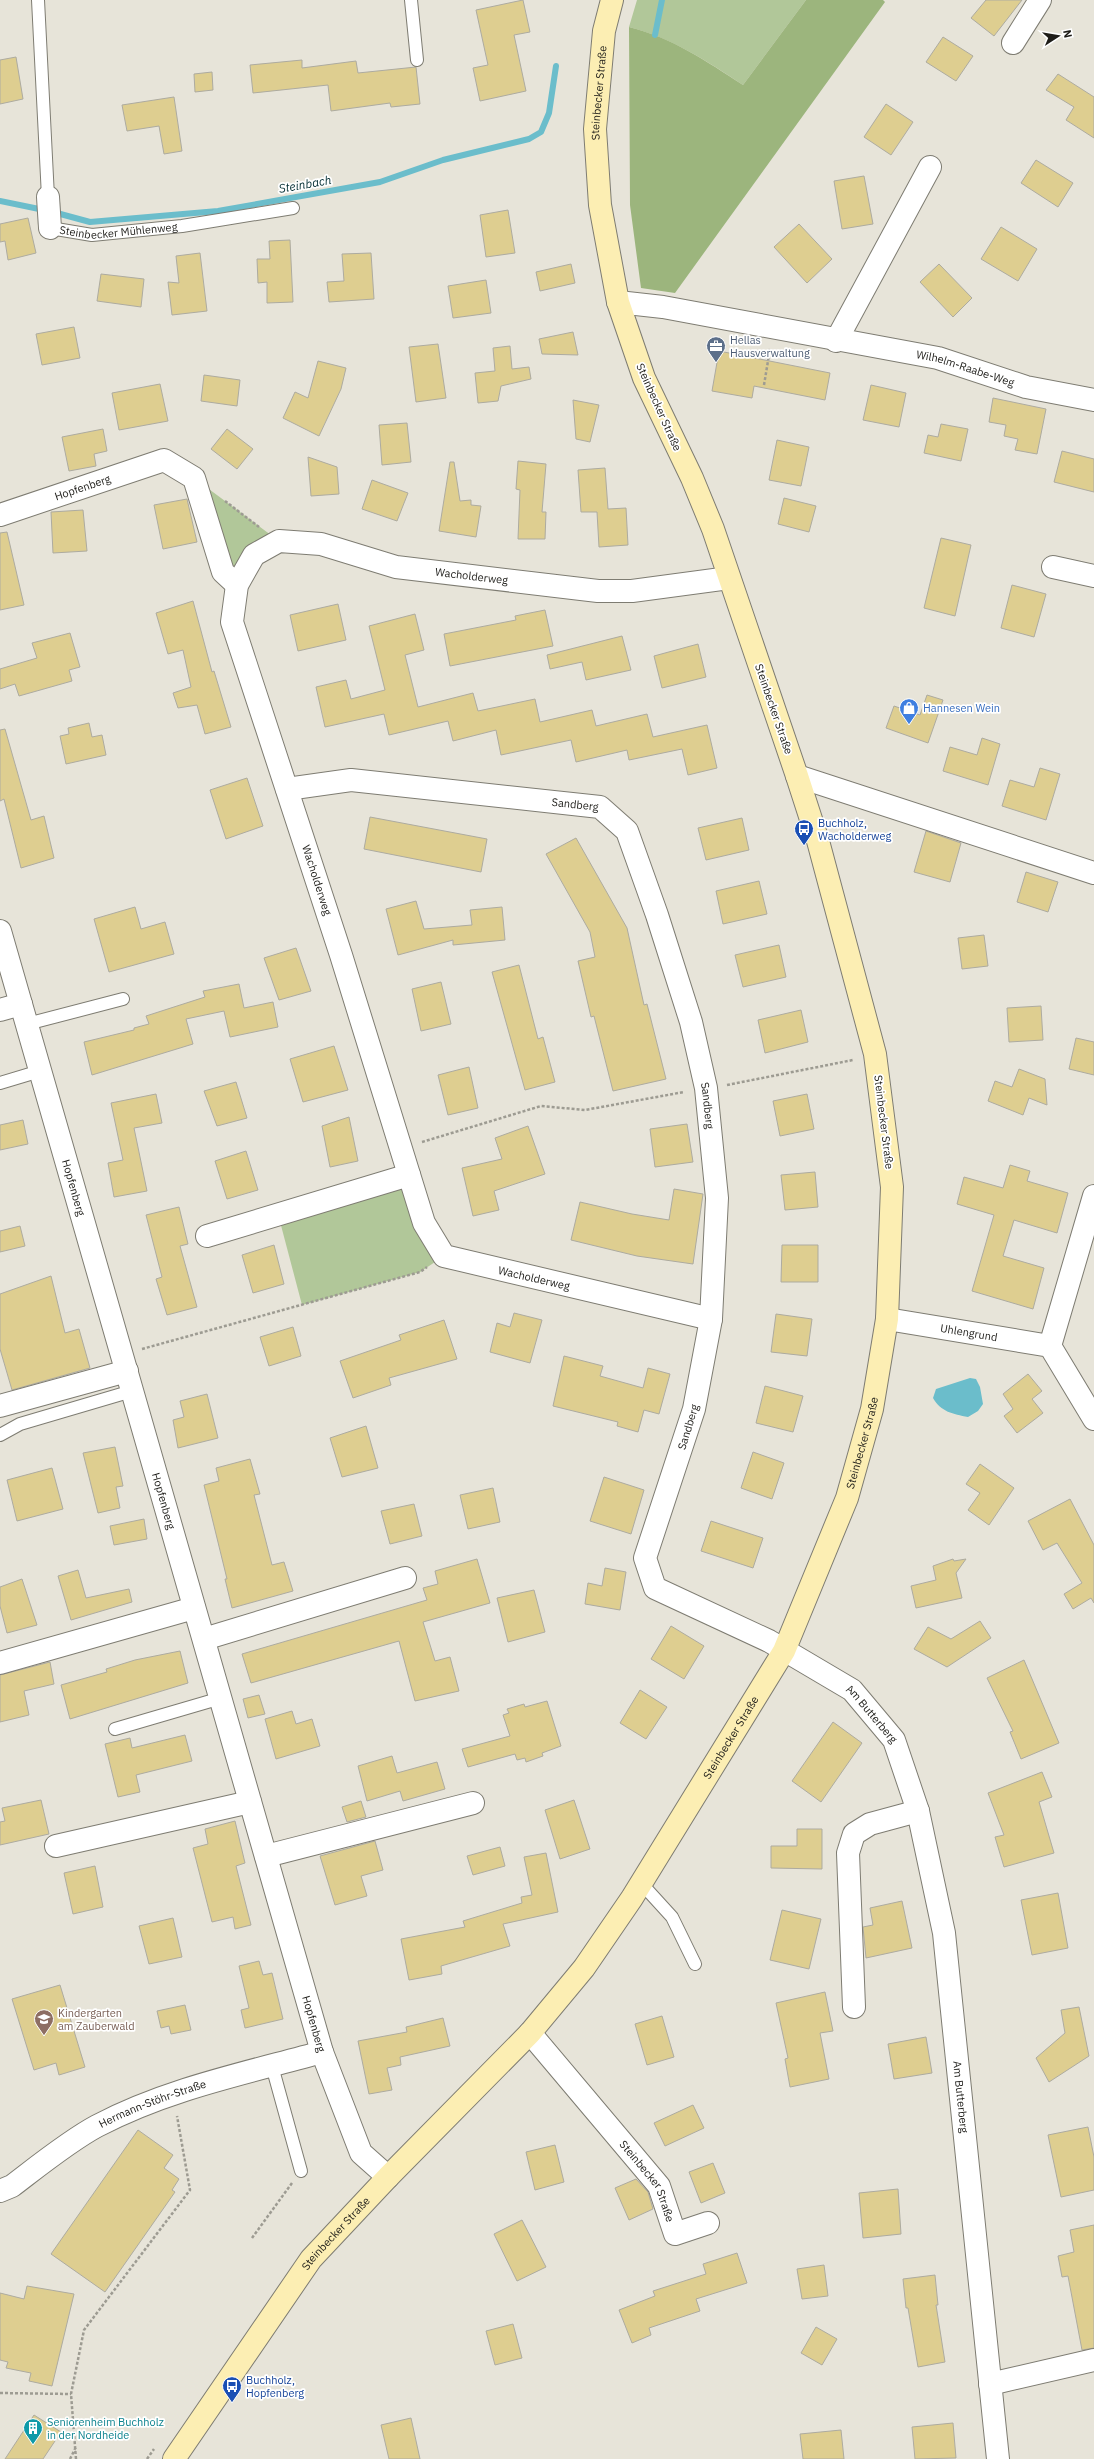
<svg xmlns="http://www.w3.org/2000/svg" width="1094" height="2459" font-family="'IBM Plex Sans',sans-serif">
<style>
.green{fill:#b1c799}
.forest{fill:#9cb57d}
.water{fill:#6bbdcb}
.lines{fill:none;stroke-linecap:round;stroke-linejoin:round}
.stream{stroke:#6bbdcb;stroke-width:6}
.building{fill:#dece90;stroke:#adaba0}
.lane-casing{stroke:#7e7c72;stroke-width:14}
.street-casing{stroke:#7e7c72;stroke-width:24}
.secondary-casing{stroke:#7e7c72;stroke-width:24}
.path{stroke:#9d9b92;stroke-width:2.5;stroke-dasharray:3 2;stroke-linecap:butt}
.lane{stroke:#fff;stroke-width:12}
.street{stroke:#fff;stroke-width:22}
.secondary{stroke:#fceeb3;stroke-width:22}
.labels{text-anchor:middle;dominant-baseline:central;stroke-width:3.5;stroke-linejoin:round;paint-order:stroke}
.street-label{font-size:11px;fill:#1e1d19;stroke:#fff}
.service-label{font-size:11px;fill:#4e5e75;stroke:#fff;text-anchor:start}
.shop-label{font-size:11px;fill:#366cbe;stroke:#fff;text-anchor:start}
.transit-label{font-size:11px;fill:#164399;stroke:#fff;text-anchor:start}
.education-label{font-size:11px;fill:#785e54;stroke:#fff;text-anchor:start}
.culture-label{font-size:11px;fill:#0d838f;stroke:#fff;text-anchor:start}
.water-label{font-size:12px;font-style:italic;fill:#052f35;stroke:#fff}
</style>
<rect width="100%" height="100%" fill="#e7e4d9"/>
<!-- green -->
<path class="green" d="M637 0H806L743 85C707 61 672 38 629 27Z
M194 478 279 541 237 585Z
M409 1175 444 1256 420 1272 302 1305 278 1214Z"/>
<!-- forest -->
<path class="forest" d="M806 0H883L885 2 675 293 641 288 630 205 629 27C673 38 706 61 743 85Z"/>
<!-- water -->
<path class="water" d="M970 1378 976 1379 980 1387 983 1404 978 1411 968 1417C953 1414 941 1412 933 1398L936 1389Z"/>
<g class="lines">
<!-- stream -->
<path class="stream" d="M655 35 662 0
M0 201 44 210
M53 212 90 222 218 211 380 182 443 160 529 139 541 132 549 113 556 66"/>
</g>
<!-- building -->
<path class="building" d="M523 0 530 32 514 35 526 91 480 101 473 68 488 65 476 10Z
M986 0H1022L994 36 971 18Z
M943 37 973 56 956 81 926 62Z
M16 57 23 99 0 104V60Z
M302 60V68L356 61 358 73 416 67 420 104 391 107 390 103 331 111 328 85 253 93 250 65Z
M212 72 213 90 195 92 194 74Z
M1058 74 1094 97V138L1066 120 1074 107 1046 90Z
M174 97 182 151 164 154 159 126 127 131 122 105Z
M886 104 913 122 891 155 864 137Z
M1036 160 1073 183 1058 207 1021 183Z
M864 176 873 224 842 229 834 181Z
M508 210 515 253 486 257 480 215Z
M28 218 36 253 8 260 5 241 0 242V224Z
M799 224 832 259 807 283 774 247Z
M1001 227 1037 249 1018 281 981 259Z
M290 240 293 302 267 303V282L258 283 257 259H270L269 241Z
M200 253 207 311 172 315 168 282 179 283 176 256Z
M371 253 374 299 329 302 327 282 344 281 342 254Z
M571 264 575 283 540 291 536 272Z
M939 264 972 298 953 317 920 282Z
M101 274 144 279 141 307 97 301Z
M486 280 491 313 453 318 448 286Z
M74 327 80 358 42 365 36 334Z
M573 332 578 355 542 354 539 339Z
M438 344 446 398 416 402 409 347Z
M510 346 512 369 529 367 531 379 501 386 498 401 478 403 475 373 495 371 493 348Z
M719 351 830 373 825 400 754 386 752 398 712 391Z
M318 361 346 368 341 389 319 436 283 418 295 392 308 398Z
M204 375 240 380 237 406 201 401Z
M160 384 168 421 119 430 112 393Z
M871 385 906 393 899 427 863 420Z
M993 398 1046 409 1037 454 1015 450 1018 439 1004 436 1006 425 989 422Z
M573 400 599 405 590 442 576 439Z
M407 423 411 462 382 465 379 425Z
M941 424 968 429 961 461 924 453 928 435 938 437Z
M103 429 107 451 94 454 96 466 69 471 62 437Z
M227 429 253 449 237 469 211 449Z
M777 440 809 447 801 486 769 480Z
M1062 451 1094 459V492L1054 482Z
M308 457 337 467 339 494 311 496Z
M518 461 546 464 542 512H546L545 539H518L520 490 516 489Z
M450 462H454L460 501 471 500V505L481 506 476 537 439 531Z
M605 468 608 509 626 508 628 545 599 547 597 512H581L578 470Z
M372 480 408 493 397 521 362 509Z
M784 498 816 506 809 532 778 524Z
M187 499 197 542 163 549 154 505Z
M83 510 87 551 53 553 51 512Z
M7 532 24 605 0 610V533Z
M941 538 971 545 955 616 924 608Z
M1012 585 1046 594 1034 637 1001 628Z
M193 601 212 672 214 671 231 727 205 734 197 705 178 708 173 693 191 687 183 650 168 654 156 613Z
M338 604 346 640 298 651 290 615Z
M545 610 553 646 450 666 444 634 516 620 515 616Z
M415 614 424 650 405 655 418 707 473 693 478 711 535 699 540 722 592 710 596 726 647 714 653 737 707 725 717 768 688 775 682 749 629 760 627 750 576 762 571 740 501 755 496 730 453 741 448 721 389 735 384 714 325 727 316 687 346 680 351 699 385 690 369 626Z
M70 633 80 667 69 670 72 681 19 696 15 684 0 689V669L37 658 32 643Z
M622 636 631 670 586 680 582 662 550 669 547 655Z
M698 644 706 677 662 688 654 656Z
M927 695 943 700 928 743 886 728 894 706 920 715Z
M89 723 92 737 102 735 106 755 66 764 60 736 69 734 68 728Z
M5 729 31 820 44 816 54 858 21 868 4 799 0 801V730Z
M982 738 1000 744 988 785 943 771 950 747 977 755Z
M1040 768 1060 774 1046 820 1002 806 1010 780 1034 787Z
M247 778 263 826 226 839 210 790Z
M370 817 487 839 481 872 364 849Z
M742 818 749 850 706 860 698 828Z
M926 831 961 843 950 882 914 872Z
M576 838 627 928 644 1005 647 1004 666 1079 613 1091 594 1016 591 1017 578 961 595 957 590 932 546 854Z
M1026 872 1058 882 1048 912 1017 902Z
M759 881 767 914 723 924 716 891Z
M416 901 424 929 472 925 470 910 502 907 505 940 453 945V940L398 955 386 909Z
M135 907 141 929 165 922 174 954 109 972 94 919Z
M984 935 988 966 962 969 958 938Z
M779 945 786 977 743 987 735 955Z
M296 948 311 991 279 1000 264 958Z
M519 965 538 1039 543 1037 555 1082 525 1090 492 972Z
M441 982 451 1024 421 1031 412 989Z
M239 984 244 1008 273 1002 278 1027 230 1037 224 1011 186 1019 193 1044 92 1075 84 1042 134 1030V1028L149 1024 146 1016 205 997 203 991Z
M1041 1006 1043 1040 1009 1042 1007 1008Z
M801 1010 808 1042 765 1053 758 1020Z
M1076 1038 1094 1042V1075L1069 1069Z
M334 1046 348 1090 303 1102 290 1059Z
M469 1067 478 1108 448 1115 438 1075Z
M1019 1069 1045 1079 1047 1105 1029 1098 1023 1115 988 1101 995 1081 1012 1087Z
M236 1082 247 1118 217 1126 204 1091Z
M156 1094 162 1123 134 1128 147 1191 114 1197 108 1163 123 1160 111 1103Z
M807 1094 814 1129 780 1136 773 1101Z
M349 1117 358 1161 330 1167 322 1126Z
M23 1120 28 1144 0 1150V1125Z
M687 1124 693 1162 655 1167 650 1129Z
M528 1126 545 1174 494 1191 499 1210 473 1216 462 1168 502 1159 495 1138Z
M246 1151 258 1190 227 1199 215 1161Z
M1010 1165 1030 1171 1027 1181 1068 1193 1057 1233 1014 1220 1003 1256 1044 1268 1033 1309 972 1291 994 1215 957 1204 964 1177 1003 1188Z
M815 1172 818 1207 785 1210 781 1175Z
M674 1189 703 1194 693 1264 637 1256 571 1240 580 1202 632 1214 669 1220Z
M179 1207 188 1244 180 1246 197 1307 167 1315 156 1279 162 1277 146 1215Z
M20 1226 25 1246 0 1252V1231Z
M274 1245 284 1284 253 1293 242 1255Z
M782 1245H818V1282H781Z
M51 1276 65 1333 79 1329 90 1368 12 1390 0 1349V1294Z
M514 1313 542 1320 530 1363 490 1352 497 1323 510 1327Z
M776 1314 812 1319 807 1356 771 1352Z
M444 1320 457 1359 389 1378 391 1385 353 1398 340 1361 401 1340 399 1335Z
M293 1327 301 1356 269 1366 260 1337Z
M564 1356 603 1366 600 1376 643 1388 648 1368 670 1374 659 1414 644 1410 638 1432 617 1426 618 1422 553 1406Z
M1028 1374 1042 1391 1032 1399 1043 1413 1017 1433 1004 1416 1013 1409 1003 1394Z
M765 1386 803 1396 793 1432 756 1423Z
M207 1394 218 1438 178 1448 173 1420 184 1417 180 1401Z
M366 1426 378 1468 342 1477 330 1438Z
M115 1447 123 1486 116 1487 120 1508 98 1513 83 1453Z
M753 1452 784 1463 772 1499 741 1488Z
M250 1459 260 1494 254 1495 272 1565 284 1562 293 1591 232 1608 225 1579H227L204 1485 219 1481 216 1468Z
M980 1464 1014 1488 989 1525 968 1510 980 1493 966 1484Z
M52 1468 63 1509 17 1521 7 1480Z
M604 1477 644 1490 631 1534 590 1521Z
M493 1488 500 1522 468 1529 460 1495Z
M1070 1499 1094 1545V1603L1091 1598 1073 1609 1064 1594 1082 1583 1057 1543 1043 1550 1028 1521Z
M414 1504 422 1536 390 1544 381 1511Z
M144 1519 147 1539 114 1545 110 1526Z
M711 1521 763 1538 753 1568 701 1551Z
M477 1559 490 1603 423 1622 435 1661 450 1657 459 1691 415 1701 399 1641 251 1683 242 1654 427 1600 423 1588 438 1584 435 1571Z
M953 1559 954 1561 966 1559 956 1573 962 1598 916 1608 911 1586 936 1580 933 1566Z
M605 1568 626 1572 620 1610 585 1604 588 1583 602 1586Z
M78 1570 86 1598 129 1589 132 1602 71 1620 58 1576Z
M22 1579 37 1625 7 1633 0 1606V1587Z
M534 1590 545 1632 508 1642 497 1598Z
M980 1621 991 1638 947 1667 914 1649 928 1627 951 1639Z
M671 1626 704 1646 684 1679 651 1659Z
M180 1651 188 1683 70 1719 61 1685 107 1672 106 1669 135 1660Z
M1024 1660 1059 1743 1021 1759 1010 1732 1013 1731 987 1678Z
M50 1662 54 1684 24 1691 29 1715 0 1722V1675Z
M640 1690 667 1707 646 1739 620 1723Z
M259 1695 265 1714 248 1718 243 1699Z
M547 1701 561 1746 542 1753 543 1756 526 1762 525 1758 517 1760 515 1754 468 1767 462 1749 510 1736 503 1715 509 1713 507 1709 524 1704 525 1707Z
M292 1711 296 1724 312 1719 320 1746 276 1759 265 1719Z
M833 1722 862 1743 821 1802 792 1781Z
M185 1735 192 1761 136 1775 140 1792 118 1797 105 1744 130 1738 132 1748Z
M392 1756 397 1773 437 1762 445 1789 403 1801 400 1791 367 1801 358 1766Z
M1042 1772 1052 1797 1039 1802 1054 1853 1004 1867 995 1837 1004 1835 988 1793Z
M41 1800 49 1834 0 1845V1822L5 1821 2 1808Z
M574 1800 590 1849 560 1859 545 1810Z
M361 1801 366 1817 347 1822 342 1807Z
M235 1821 245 1863 236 1866 251 1925 235 1929 233 1917 212 1922 193 1848 208 1844 205 1829Z
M797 1829H822V1869L771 1868V1846H797Z
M375 1841 383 1870 361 1876 367 1896 335 1905 320 1856Z
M500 1847 505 1866 473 1875 467 1856Z
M546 1853 558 1912 503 1924 510 1946 441 1966 442 1974 409 1980 401 1939 465 1927 463 1921 522 1903 521 1897 532 1895 524 1857Z
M95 1866 103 1907 73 1914 64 1873Z
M1058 1893 1068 1948 1032 1955 1021 1900Z
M902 1901 912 1948 866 1958 863 1927 873 1925 870 1908Z
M782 1910 821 1919 809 1969 770 1960Z
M173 1918 182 1957 149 1964 139 1926Z
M259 1961 263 1975 272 1973 283 2019 245 2028 241 2010 249 2008 239 1966Z
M60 1985 85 2067 59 2075 56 2063 34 2070 12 1999Z
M825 1992 833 2031 820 2033 829 2079 790 2087 785 2059 788 2058 776 2003Z
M185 2005 191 2030 171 2034 169 2026 161 2028 157 2011Z
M1079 2007 1089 2056 1049 2082 1036 2058 1065 2033 1061 2010Z
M662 2016 674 2057 647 2065 635 2024Z
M443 2018 450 2046 400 2057 401 2065 387 2068 392 2090 369 2094 358 2041 407 2032 406 2027Z
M926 2037 932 2073 894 2079 888 2044Z
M693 2105 704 2128 665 2146 654 2123Z
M1088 2127 1094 2157V2190L1061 2197 1048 2135Z
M138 2130 173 2155 164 2168 179 2179 172 2190 175 2192 105 2292 51 2254Z
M555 2145 564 2182 535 2190 526 2152Z
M713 2163 725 2193 701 2203 689 2172Z
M636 2179 648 2192 653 2209 629 2220 615 2188Z
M898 2189 901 2234 863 2238 859 2193Z
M522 2220 546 2267 517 2281 494 2234Z
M1094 2225V2348L1082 2350 1068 2276 1062 2277 1058 2256 1074 2252 1070 2230Z
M737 2253 747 2283 696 2299 700 2311 649 2328 651 2335 632 2343 619 2310 655 2296 653 2291 706 2274 703 2264Z
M824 2265 828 2296 802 2299 797 2269Z
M935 2275 938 2305H936L945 2362 918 2367 908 2308H906L903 2279Z
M27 2286 74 2294 52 2386 29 2381 31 2373 6 2368 8 2362 0 2360V2293L24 2299Z
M513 2324 522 2358 495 2365 486 2331Z
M816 2327 837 2339 822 2365 801 2353Z
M34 2415 61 2432 43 2459H5Z
M411 2418 420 2459H389L381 2425Z
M953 2423 956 2458 915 2459 912 2427Z
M841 2430 844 2459H803L800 2434Z"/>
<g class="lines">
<!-- lane casing -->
<g class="lane-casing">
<g id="lane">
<path d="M38 0 48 197"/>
<path d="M411 0 417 60"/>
<path id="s1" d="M50 228 92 235 182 226 293 208"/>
<path d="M27 1024 123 999"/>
<path d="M0 1083 40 1071"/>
<path d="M0 1435 20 1424 132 1391"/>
<path d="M115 1729 221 1698"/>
<path d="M641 1883 672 1917 695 1964"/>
<path d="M272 2066 301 2171"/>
</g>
</g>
<!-- street casing -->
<g class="street-casing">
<g id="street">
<path d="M1013 43 1040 0"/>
<path d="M48 197 50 228"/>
<path id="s2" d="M618 302 663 307 938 358 1026 387 1094 400"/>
<path d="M836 341 930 167"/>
<path id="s3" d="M0 515 164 460 194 478 223 572 237 585"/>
<path d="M1053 567 1094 576"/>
<path d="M797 776 1094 873"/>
<path id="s4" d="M287 789 351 780 600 807 627 831 657 915 691 1022 706 1088 717 1198 711 1319 694 1409 645 1558 655 1588 769 1641 852 1690 894 1740 918 1811 944 1933 998 2459"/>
<path id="s5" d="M0 931 322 2052 361 2153 388 2177"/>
<path d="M0 1010 21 1004"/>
<path d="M207 1236 409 1175"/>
<path id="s6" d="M711 1319 444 1256 424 1223 341 955 232 622 237 585 254 555 279 541 321 544 396 567 598 591H632L729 578"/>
<path id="s7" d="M887 1319 1050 1346 1094 1419"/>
<path d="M1050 1346 1094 1196"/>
<path d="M0 1406 127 1371"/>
<path d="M204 1639 405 1578"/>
<path d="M0 1663 194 1608"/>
<path d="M56 1846 250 1802"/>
<path d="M266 1856 473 1803"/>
<path d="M854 2007 848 1853 854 1834 870 1824 918 1811"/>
<path id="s8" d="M530 2033 659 2186 675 2234 708 2223"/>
<path id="s9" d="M0 2191 12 2186C37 2167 69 2141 97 2126 167 2089 246 2073 322 2052"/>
<path d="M990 2384 1094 2360"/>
</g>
</g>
<!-- secondary casing -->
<g class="secondary-casing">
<g id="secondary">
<path id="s10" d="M174 2459 311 2259 388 2177 530 2033 584 1968 632 1898 784 1651 847 1498 872 1409 887 1319 892 1187 875 1054 818 841 797 776 713 529 692 478 644 378 618 302 600 205 595 129 604 31 612 0"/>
</g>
</g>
<!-- path -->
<path class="path" d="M764 385 770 349
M225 501 259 527
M727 1085 853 1060
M422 1142 541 1106 585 1110 684 1092
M142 1349 420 1272 427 1267
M252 2238 292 2183
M0 2393 71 2394
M70 2459 76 2447
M76 2459 71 2394 84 2330 190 2190 177 2116
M147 2459 154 2449"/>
<!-- lane -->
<use href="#lane" class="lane"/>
<!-- street -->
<use href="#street" class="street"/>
<!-- secondary -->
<use href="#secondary" class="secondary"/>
</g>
<!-- icons -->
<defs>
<g id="office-pin" transform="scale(1)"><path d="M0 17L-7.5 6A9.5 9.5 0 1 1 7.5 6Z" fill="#5c6f8a" stroke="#fff"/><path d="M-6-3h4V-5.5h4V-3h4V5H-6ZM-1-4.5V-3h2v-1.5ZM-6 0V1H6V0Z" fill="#fff"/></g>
<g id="shop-pin" transform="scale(1)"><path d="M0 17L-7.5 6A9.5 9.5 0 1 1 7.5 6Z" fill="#3f7fe0" stroke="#fff"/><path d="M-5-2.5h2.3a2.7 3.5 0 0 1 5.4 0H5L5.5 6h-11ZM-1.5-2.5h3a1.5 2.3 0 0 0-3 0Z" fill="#fff"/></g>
<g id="bus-pin" transform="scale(1)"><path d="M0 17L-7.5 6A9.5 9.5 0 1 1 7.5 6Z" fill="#1a4fb4" stroke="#fff"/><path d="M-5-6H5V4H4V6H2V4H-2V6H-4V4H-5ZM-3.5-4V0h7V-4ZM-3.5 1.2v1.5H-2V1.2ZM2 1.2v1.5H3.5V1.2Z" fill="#fff"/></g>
<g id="school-pin" transform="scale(1)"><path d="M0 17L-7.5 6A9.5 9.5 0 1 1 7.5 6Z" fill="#8d6e63" stroke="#fff"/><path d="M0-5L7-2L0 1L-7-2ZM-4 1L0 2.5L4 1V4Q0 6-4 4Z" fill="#fff"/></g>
<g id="building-pin" transform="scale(1)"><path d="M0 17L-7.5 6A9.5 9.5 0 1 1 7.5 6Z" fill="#0f9aa8" stroke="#fff"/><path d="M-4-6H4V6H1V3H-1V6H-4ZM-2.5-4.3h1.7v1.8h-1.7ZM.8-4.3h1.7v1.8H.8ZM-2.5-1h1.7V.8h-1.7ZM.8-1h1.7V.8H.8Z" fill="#fff"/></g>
</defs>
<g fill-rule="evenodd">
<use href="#office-pin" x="716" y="346"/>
<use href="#shop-pin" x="909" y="708"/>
<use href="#bus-pin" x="804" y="829"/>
<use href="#school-pin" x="44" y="2019"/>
<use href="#bus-pin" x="232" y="2386"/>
<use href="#building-pin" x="33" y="2428"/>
</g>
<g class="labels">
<!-- street labels -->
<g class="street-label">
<text stroke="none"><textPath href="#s10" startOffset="2639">Steinbecker Straße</textPath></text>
<text stroke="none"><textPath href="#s1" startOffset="69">Steinbecker Mühlenweg</textPath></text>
<text stroke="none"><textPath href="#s2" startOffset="354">Wilhelm-Raabe-Weg</textPath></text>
<text transform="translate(659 407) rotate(66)">Steinbecker Straße</text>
<text stroke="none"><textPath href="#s3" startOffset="87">Hopfenberg</textPath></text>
<text stroke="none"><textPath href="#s6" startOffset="1241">Wacholderweg</textPath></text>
<text transform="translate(774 709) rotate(71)">Steinbecker Straße</text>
<text stroke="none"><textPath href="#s4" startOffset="290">Sandberg</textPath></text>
<text transform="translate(317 880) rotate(72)">Wacholderweg</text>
<text stroke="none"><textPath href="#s4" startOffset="638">Sandberg</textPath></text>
<text transform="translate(884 1122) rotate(83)">Steinbecker Straße</text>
<text stroke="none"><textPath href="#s5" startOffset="267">Hopfenberg</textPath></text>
<text transform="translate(534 1278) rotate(13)">Wacholderweg</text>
<text stroke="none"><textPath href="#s7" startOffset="83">Uhlengrund</textPath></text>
<text transform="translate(688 1427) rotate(-73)">Sandberg</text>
<text stroke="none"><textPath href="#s10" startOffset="1239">Steinbecker Straße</textPath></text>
<text stroke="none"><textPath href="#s5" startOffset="593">Hopfenberg</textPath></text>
<text stroke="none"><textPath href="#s4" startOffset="1385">Am Butterberg</textPath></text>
<text stroke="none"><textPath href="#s10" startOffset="915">Steinbecker Straße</textPath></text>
<text stroke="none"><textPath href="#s5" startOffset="1137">Hopfenberg</textPath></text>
<text stroke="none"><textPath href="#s4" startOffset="1784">Am Butterberg</textPath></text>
<text stroke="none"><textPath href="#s9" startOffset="177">Hermann-Stöhr-Straße</textPath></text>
<text stroke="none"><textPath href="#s8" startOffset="190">Steinbecker Straße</textPath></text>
<text stroke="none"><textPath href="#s10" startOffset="278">Steinbecker Straße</textPath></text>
</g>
<!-- service labels -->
<g class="service-label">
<text x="730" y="340">Hellas<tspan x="730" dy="13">Hausverwaltung</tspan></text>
</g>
<!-- shop labels -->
<g class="shop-label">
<text x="923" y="708">Hannesen Wein</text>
</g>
<!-- transit labels -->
<g class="transit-label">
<text x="818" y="823">Buchholz,<tspan x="818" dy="13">Wacholderweg</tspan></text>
<text x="246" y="2380">Buchholz,<tspan x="246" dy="13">Hopfenberg</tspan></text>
</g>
<!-- education labels -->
<g class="education-label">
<text x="58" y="2013">Kindergarten<tspan x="58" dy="13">am Zauberwald</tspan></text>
</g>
<!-- culture labels -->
<g class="culture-label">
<text x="47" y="2422">Seniorenheim Buchholz<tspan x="47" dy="13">in der Nordheide</tspan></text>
</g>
<!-- water labels -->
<g class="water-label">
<text transform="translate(305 184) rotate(-10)">Steinbach</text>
</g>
</g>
<!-- north arrow -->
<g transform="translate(1058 36) rotate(78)" stroke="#ffffff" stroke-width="3" paint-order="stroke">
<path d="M0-3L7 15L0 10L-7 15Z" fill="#1e1d19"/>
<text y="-6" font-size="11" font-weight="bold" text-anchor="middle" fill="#1e1d19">N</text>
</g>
</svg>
